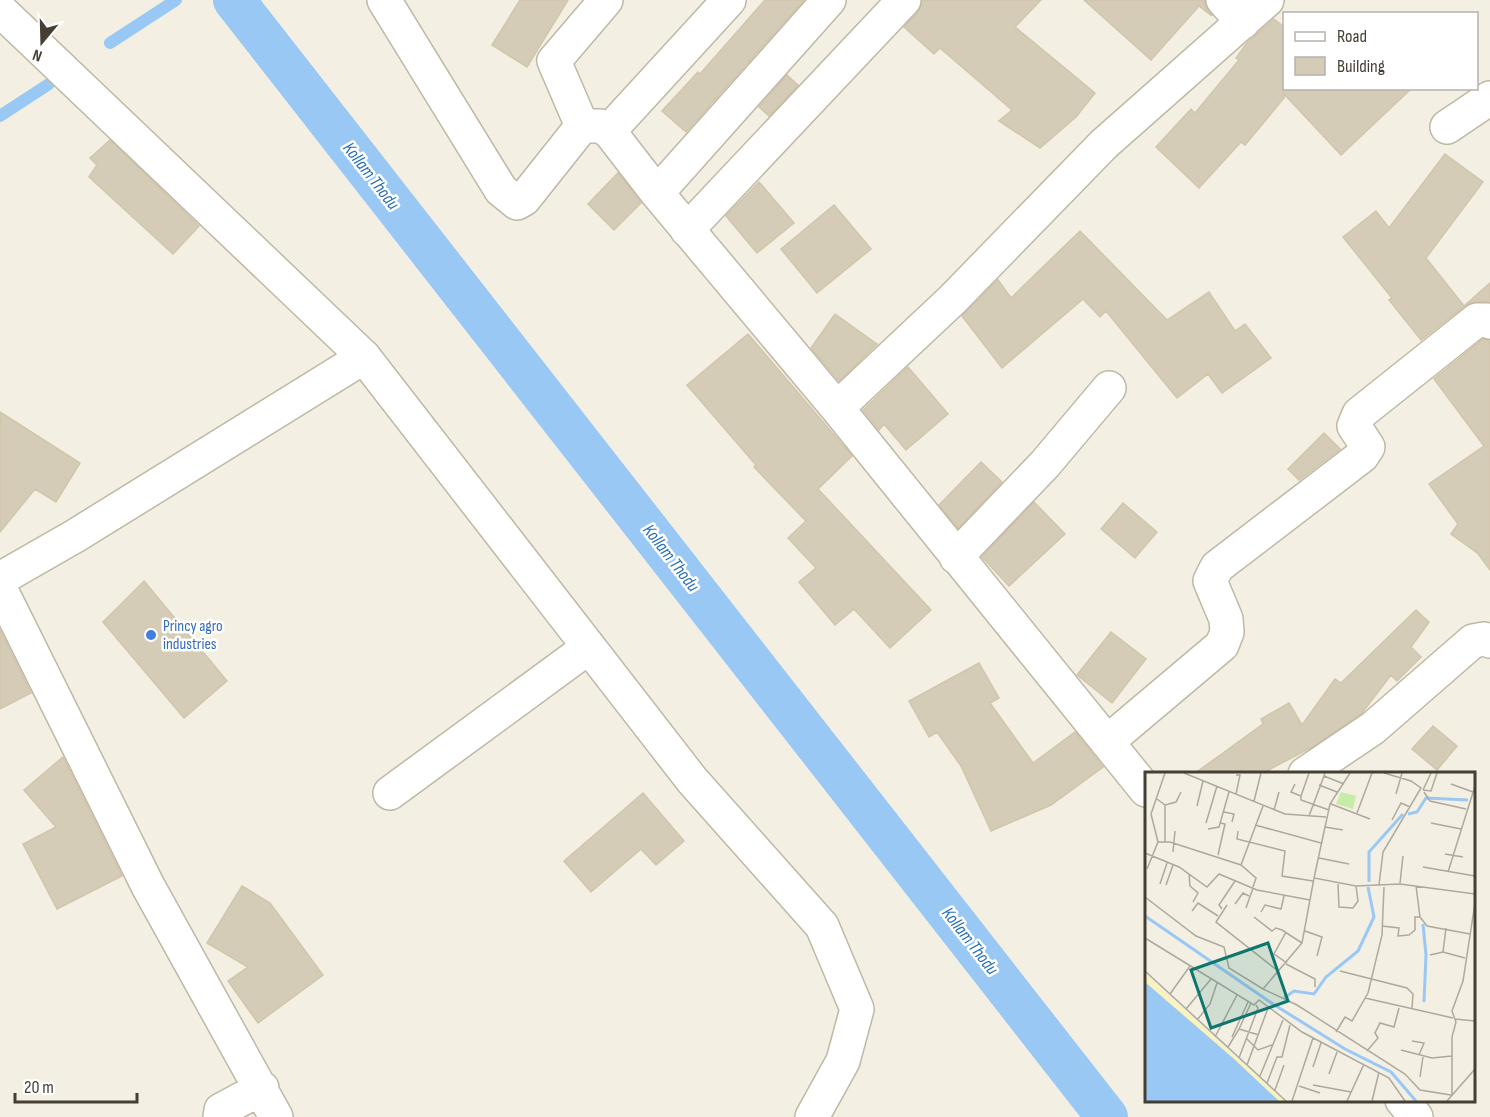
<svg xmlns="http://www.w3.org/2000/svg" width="1490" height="1117" font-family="'Sofia Sans Condensed',sans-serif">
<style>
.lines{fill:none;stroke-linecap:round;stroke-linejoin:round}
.stream{stroke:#9ac8f5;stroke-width:12}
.canal{stroke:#9ac8f5;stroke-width:42}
.building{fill:#d5ccb8;stroke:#d1c5aa;stroke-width:1.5}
.minor-casing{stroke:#bfb8a5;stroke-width:36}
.tertiary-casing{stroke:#bfb8a5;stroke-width:36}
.minor{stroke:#fff;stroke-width:33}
.tertiary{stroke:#fff;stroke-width:33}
.shop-dot{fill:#3f7fe0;stroke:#fff;stroke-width:2}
.labels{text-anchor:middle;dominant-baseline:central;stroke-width:5;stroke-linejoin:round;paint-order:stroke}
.shop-label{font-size:16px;fill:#366cbe;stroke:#fff;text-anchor:start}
.water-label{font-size:18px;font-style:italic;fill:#256eb8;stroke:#fff}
.inset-river{fill:none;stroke:#9ac8f5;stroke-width:3}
.inset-road{fill:none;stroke:#ada99d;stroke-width:1.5}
.view{fill:#0f766e;fill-opacity:0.15;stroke:#0f766e;stroke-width:3}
.inset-edge{fill:none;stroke:#453f33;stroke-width:3}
</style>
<rect width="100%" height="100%" fill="#f3efe3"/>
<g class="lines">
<!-- stream -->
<path class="stream" d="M110 43 176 0
M0 116 49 84"/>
<!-- canal -->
<path class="canal" d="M234 0 1107 1117"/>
</g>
<!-- building -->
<path class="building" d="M520 0H568L527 67 492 45Z
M765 0H804L686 132 662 111 698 72 700 74Z
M922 0H1041L1015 27 1095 93 1076 117 1040 148 999 121 1012 110 940 48 934 54 904 27 918 12Z
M1084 0H1205V5L1212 16 1199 6 1151 60Z
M1274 19 1284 27V88H1412L1341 155 1284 94V98L1245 145 1241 142 1199 188 1156 147 1191 109 1195 113 1239 60 1236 58 1247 43Z
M787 75 798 85 769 116 759 107Z
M110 140 199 226 173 254 89 177 97 165 90 158Z
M1445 154 1483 182 1426 258 1464 306 1490 283V302L1477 301 1466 305 1421 340 1389 300 1392 298 1343 237 1376 211 1389 228Z
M618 173 641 203 614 230 588 204Z
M759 182 794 223 757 253 726 216Z
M834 205 871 249 817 293 781 249Z
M1080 231 1167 320 1209 292 1235 331 1245 324 1271 358 1222 393 1208 374 1177 398 1106 311 1100 317 1083 299 1002 368 962 316 998 280 1011 298Z
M835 314 877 344 839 381 811 348Z
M748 334 852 456 818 489 931 610 890 648 854 609 835 625 799 582 816 568 788 538 806 521 754 467 756 465 687 385Z
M1483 339 1490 341V570L1476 551V552L1451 534 1458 524 1429 484 1484 446 1434 379Z
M908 367 948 414 906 450 884 424 879 430 863 410Z
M0 412 80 463 56 502 35 489 0 532Z
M1324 433 1340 449 1299 480 1288 469Z
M981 462 1002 482 958 528 939 505Z
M1034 502 1065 534 1009 586 982 557Z
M1123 503 1157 532 1135 558 1101 529Z
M144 581 227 681 184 718 103 622Z
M1416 610 1429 622 1411 647 1421 657 1397 681 1391 675 1362 713 1312 747 1261 774H1194L1263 724 1261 719 1289 703 1302 725 1335 679 1341 683Z
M0 630 31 693 0 709Z
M1111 632 1146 659 1112 703 1077 675Z
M979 663 999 698 990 703 1033 763 1075 732 1103 767 1051 805 991 831 961 766 937 732 929 737 909 701Z
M1433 726 1457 746 1437 770 1412 749Z
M63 757 122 876 57 909 23 844 56 827 24 790Z
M643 793 684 841 656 865 641 849 591 892 564 861Z
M242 886 270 903 323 975 258 1023 228 981 248 967 207 943Z"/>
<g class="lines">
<!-- minor casing -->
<g class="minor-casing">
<path id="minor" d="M384 0 501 190 517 203 524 199 582 126H600L609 131 657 193 837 408 1146 790
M1223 0 1243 22
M582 126 554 61 606 0
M1447 127 1490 98
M609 131 729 0
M657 193 829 0
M687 230 904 0
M364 357 692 780 822 926 857 1009 843 1061 812 1117
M837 408 952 300 1104 144 1267 0
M956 557 1045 464 1109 388
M0 588 148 886 276 1117
M1107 742 1222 645 1227 632 1226 619 1210 581 1217 567 1362 456 1368 447 1354 426 1359 414 1477 320H1487L1490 322
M1305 774 1373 728 1473 641 1484 639 1490 641
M390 793 589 647
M1402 1100 1416 1117
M220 1117 221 1110 262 1088"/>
</g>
<!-- tertiary casing -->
<g class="tertiary-casing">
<path id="tertiary" d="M0 10 364 357 75 536 0 579"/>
</g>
<!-- minor -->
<use href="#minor" class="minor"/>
<!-- tertiary -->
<use href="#tertiary" class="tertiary"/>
</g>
<!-- markers -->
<circle class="shop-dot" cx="151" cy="635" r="6"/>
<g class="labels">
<!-- shop labels -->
<g class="shop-label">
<text x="163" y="626">Princy agro<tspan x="163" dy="18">industries</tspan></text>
</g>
<!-- water labels -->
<g class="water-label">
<text transform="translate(371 176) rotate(52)">Kollam Thodu</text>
<text transform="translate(671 558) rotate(52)">Kollam Thodu</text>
<text transform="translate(970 941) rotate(52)">Kollam Thodu</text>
</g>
</g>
<!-- overview -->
<g transform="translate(1145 772)">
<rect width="330" height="330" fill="#f3efe3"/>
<path d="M196 20 211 24 208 37 191 32Z" fill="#c7eba8"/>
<path d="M0 202 139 329H125L21 231 0 208Z" fill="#fbf3bb"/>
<path d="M0 210 88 286 134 329H0Z" fill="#9ac8f5"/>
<path class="inset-river" d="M263 42 272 40 281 26 323 28M224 110V80L258 42M0 144 128 232 200 277 246 300 271 329M278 152 281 183 279 230M139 226 149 219 169 222 181 205 213 179 229 145 223 115"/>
<path class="inset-road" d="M39 1 140 42 181 45M180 1 179 4 199 12M205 1 185 32 169 106 211 114 255 112 330 122M91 3H95L91 22M150 12 146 20 156 24V28L184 38M306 12 328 20M174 13 192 20M278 18 286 19 292 1M278 18 286 1M279 20 285 29 321 37M251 22 257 1M156 24 164 1M12 27 20 33V70M109 29 116 1M186 32 225 47M20 33 31 30 36 20M52 34 58 9M129 38 134 20M79 40 89 42 87 50M212 41 227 1M164 44 179 4M247 48 256 31 265 35M61 51 72 14M286 51 316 57M110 53 176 71M180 55 198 58M63 57 74 55 84 20M93 59 92 67 140 79 137 104 168 109M13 70 6 42 20 1M28 80 30 59M0 81 34 95 62 115 74 102 112 118 165 128M300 82 318 85M73 83 80 52 75 51M174 86 204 92M96 93 118 34M278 95 330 104M2 97 13 70H25L96 93 111 106 108 115M303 100 330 14M44 102 45 114 53 121 48 130M169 106 157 171 118 217 152 233 260 302 275 318 306 323M255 111 258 84M15 112 22 91M193 112 194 135 208 136 213 129 211 114M21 113 28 93M234 113 238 80 276 16 266 9 239 1M271 114 275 145 282 154 325 162M0 125 51 164 79 175 84 196 118 217M90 132 98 121 104 124M82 133 71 150 133 199M101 136 108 116M77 137 74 133 90 109M47 139 53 131 73 144M116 140 120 133 136 137 139 124M109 145 127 159 131 156 137 158 157 171M237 154 254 156 253 164 264 163 270 158V145H275M160 159 177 165 172 184M141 160 129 182 142 191M0 166 109 233 114 228 157 260 244 306 260 329M298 180 301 156M285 183 298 180 320 186M141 192 170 207V215M0 199 141 329M195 199 262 216 268 222 267 236M25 222 45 194M220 226 308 246M41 237 66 207M310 247 330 249M52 248 65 232 72 211M94 257 106 231M191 260 200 245 207 249 223 221 237 163 239 115M70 265 92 223M87 265 103 230M101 266 113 278 127 273M267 269 279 271 274 283M83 275 94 257 114 263M256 278 287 286 307 284M222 279 233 266 230 261 235 251 249 255 254 236M94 286 113 236 111 233M102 293 123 236M168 295 176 271M184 302 192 280M115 304 138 248M275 305 278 285M122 311 132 285H137L145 253M168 313 206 320M154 314 175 321M130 318 139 293M307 324V265L311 250 307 239 318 209 330 131M147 329 168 266M202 329 219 292M227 329 234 300M302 329 330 297"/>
<path class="view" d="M123 171 143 229 66 256 46 198Z"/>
<rect width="330" height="330" class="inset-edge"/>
</g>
<!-- legend -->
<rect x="1283" y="12" width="195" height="78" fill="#ffffff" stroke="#b5b2ad" stroke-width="1.5"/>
<rect x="1295" y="32" width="30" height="9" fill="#ffffff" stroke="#b5b2ad" stroke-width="1.5"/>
<text x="1337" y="42" font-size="18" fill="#453f33">Road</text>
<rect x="1295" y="57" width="30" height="18" fill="#d5ccb8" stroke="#b5b2ad" stroke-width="1.5"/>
<text x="1337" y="72" font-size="18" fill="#453f33">Building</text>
<!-- north arrow -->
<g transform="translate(42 42) rotate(199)" stroke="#ffffff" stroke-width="4.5" paint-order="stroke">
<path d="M0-4.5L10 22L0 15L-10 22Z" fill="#453f33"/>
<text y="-9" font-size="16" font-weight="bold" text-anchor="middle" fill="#453f33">N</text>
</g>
<!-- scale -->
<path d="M15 1093v9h122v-9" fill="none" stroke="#453f33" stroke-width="3"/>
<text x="24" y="1093" font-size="18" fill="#453f33" stroke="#ffffff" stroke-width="4.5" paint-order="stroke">20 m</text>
</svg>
